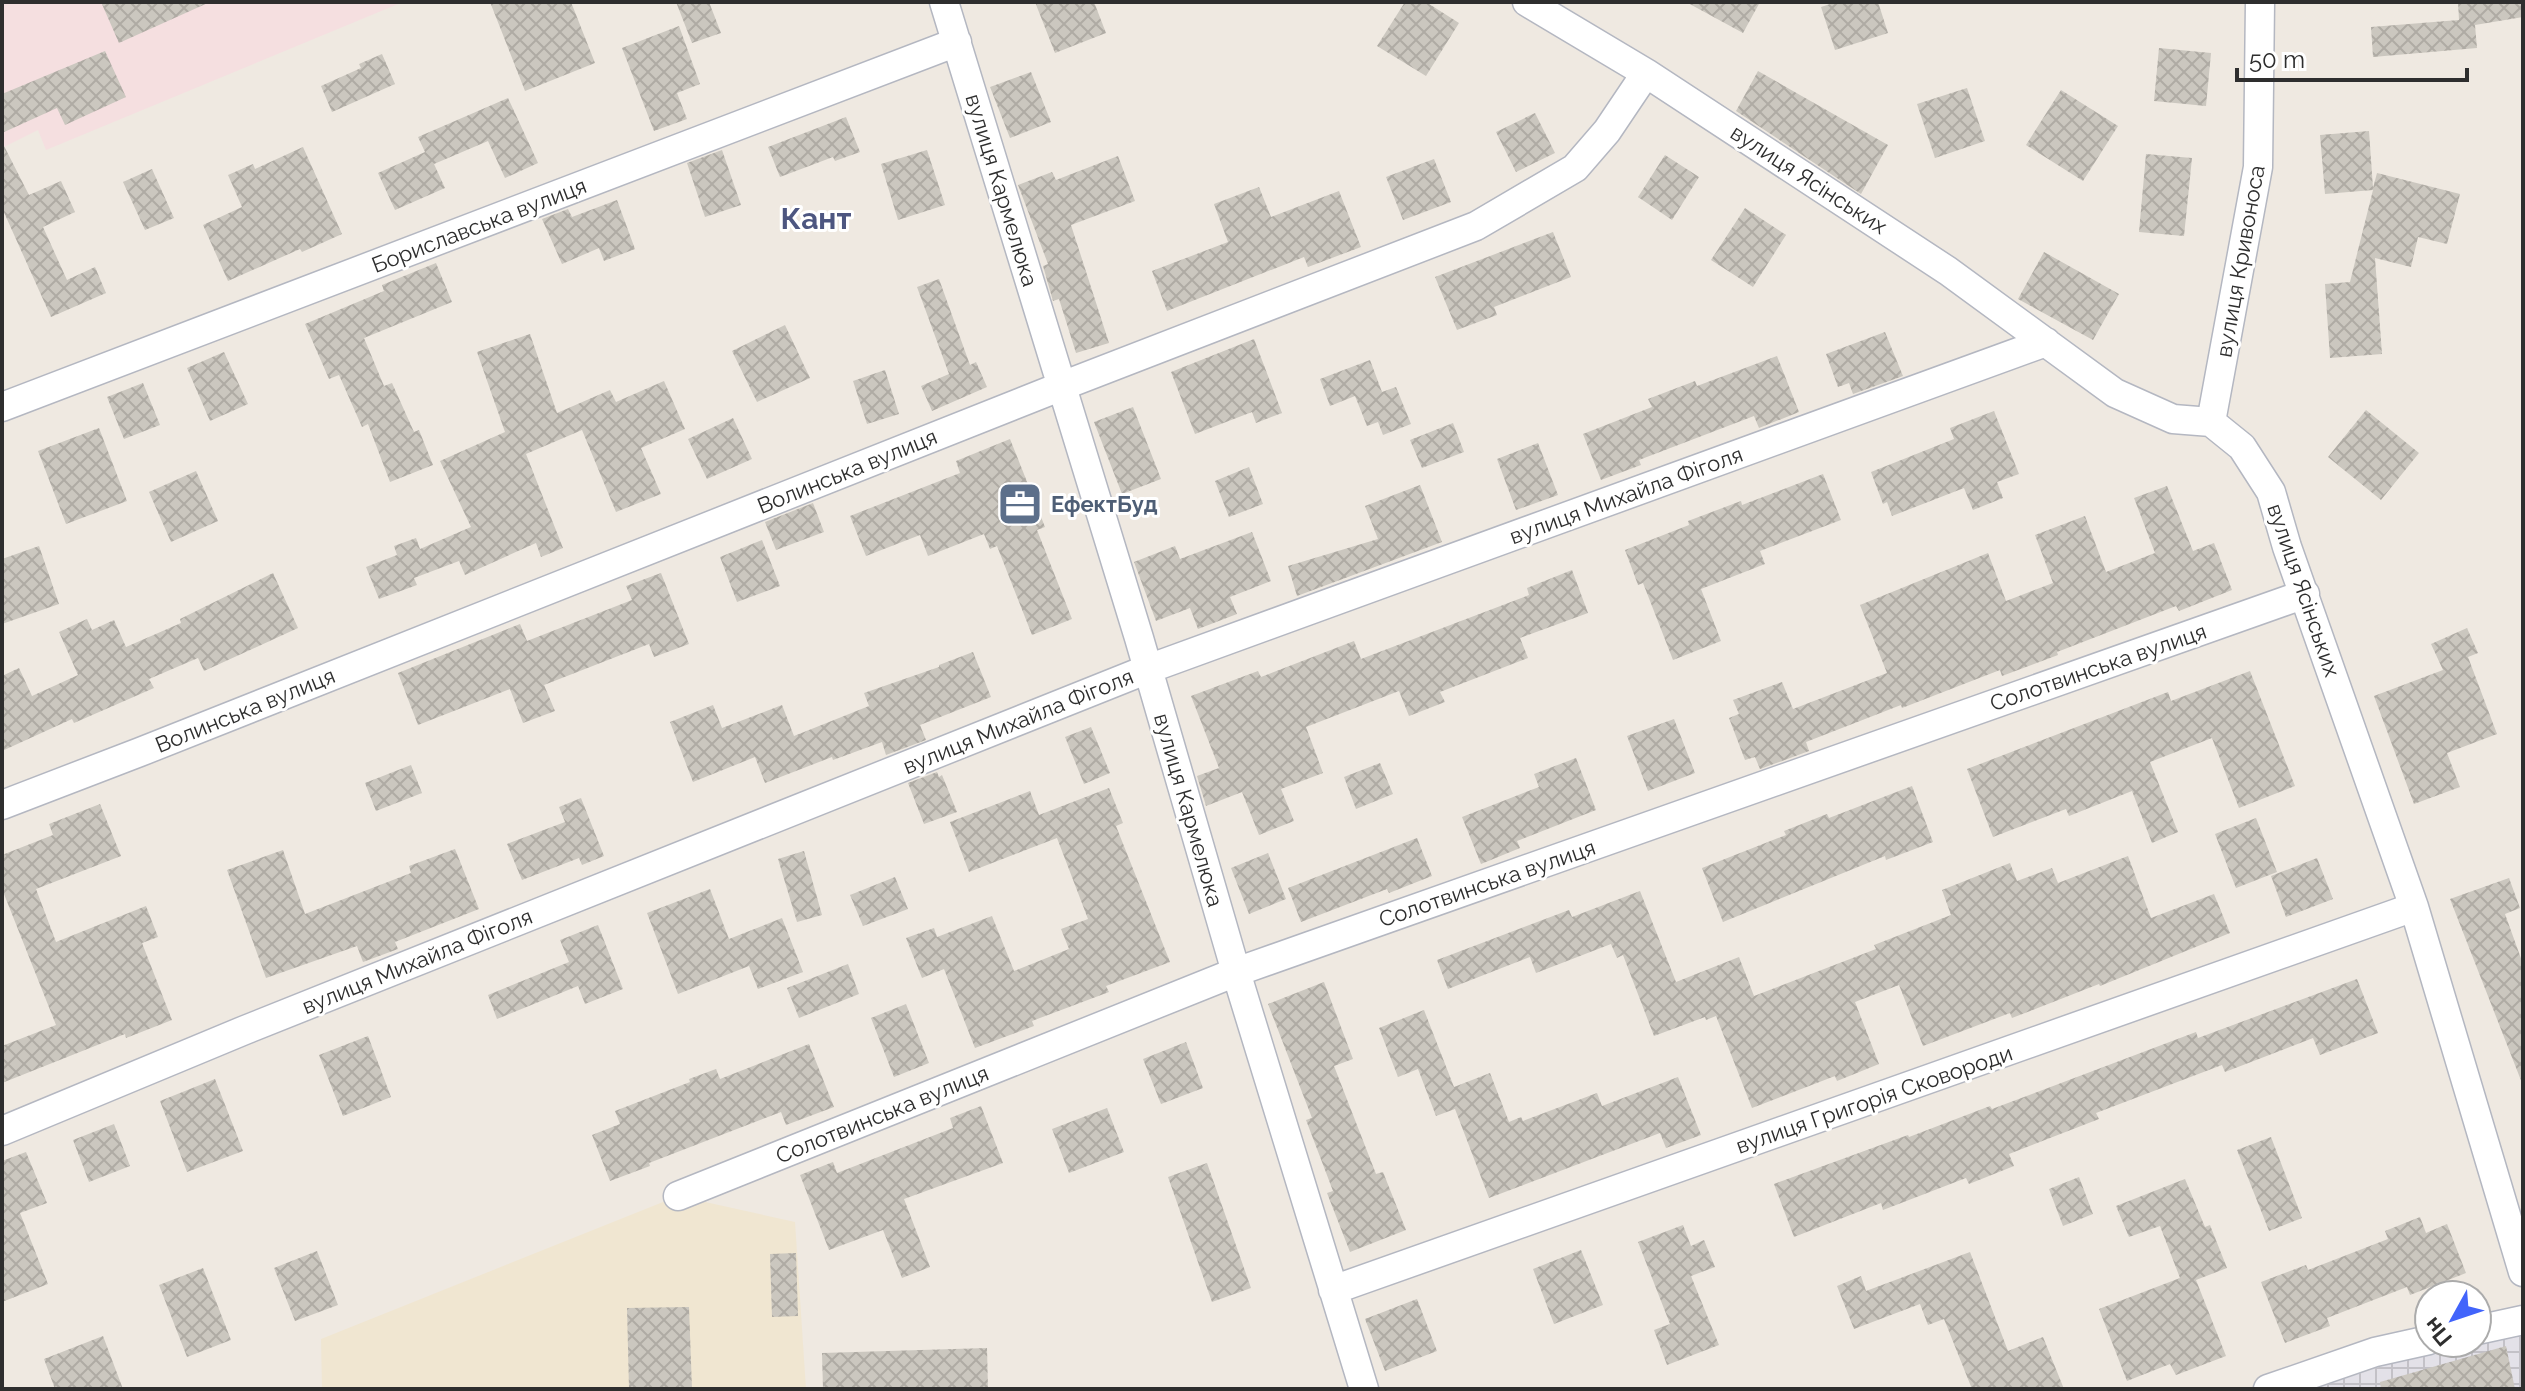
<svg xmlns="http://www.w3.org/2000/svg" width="2525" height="1391" font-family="Raleway,sans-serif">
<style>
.industrial{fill:url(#industrial-grid)}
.education{fill:#f0e6d1}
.medical{fill:#f5dfe0}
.building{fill:url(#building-cross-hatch)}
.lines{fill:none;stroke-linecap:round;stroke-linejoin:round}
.street-casing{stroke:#b4b7c1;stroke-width:31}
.street{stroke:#fff;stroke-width:28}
.labels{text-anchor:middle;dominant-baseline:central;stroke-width:6;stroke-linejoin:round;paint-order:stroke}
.street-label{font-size:22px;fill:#2e2e2e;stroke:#fff}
.service-label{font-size:22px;font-weight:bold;fill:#4e5e75;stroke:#fff;text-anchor:start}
.district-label{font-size:30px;font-weight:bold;fill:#4d5680;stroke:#fff}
</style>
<defs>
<pattern id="industrial-grid" width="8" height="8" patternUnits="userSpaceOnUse" patternTransform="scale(2)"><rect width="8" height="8" fill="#e3e1e8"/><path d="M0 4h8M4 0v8" fill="none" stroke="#c3c1c7"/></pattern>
<pattern id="building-cross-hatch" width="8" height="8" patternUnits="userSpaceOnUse" patternTransform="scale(2)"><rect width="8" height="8" fill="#cbc7bf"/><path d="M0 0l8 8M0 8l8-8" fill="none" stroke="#afaba4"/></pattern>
</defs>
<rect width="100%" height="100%" fill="#efe9e1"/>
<!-- industrial -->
<path class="industrial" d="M2523 1326V1389H2314L2385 1365 2477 1343Z"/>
<!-- education -->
<path class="education" d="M678 1196 795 1222 806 1389H322L321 1339Z"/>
<!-- medical -->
<path class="medical" d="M2 2H403L46 150 38 130 2 148Z"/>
<!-- building -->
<path class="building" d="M101 2H210L119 43Z
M490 2H571L595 63 525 91Z
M676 2H709L721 33 692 43Z
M1035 2H1094L1106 33 1055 53Z
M1405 2H1426L1459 23 1426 76 1377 46Z
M1686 2H1760L1743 33Z
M1836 2H1878L1888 33 1835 50 1821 7Z
M2458 2H2523V17L2475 25 2477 48 2373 57 2371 27 2459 20Z
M679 26 700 84 677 93 687 119 654 131 622 48Z
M2159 48 2211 53 2206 106 2154 101Z
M105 51 126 97 65 125 57 108 2 133V94Z
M382 54 395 84 332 112 321 86 361 68 359 64Z
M1758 71 1888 145 1861 194 1736 111Z
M1031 72 1051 122 1010 138 990 87Z
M1967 88 1985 141 1935 158 1917 104Z
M2061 90 2118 126 2083 181 2026 145Z
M508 98 538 163 505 178 488 141 434 164 445 188 395 210 378 173 425 152 418 137Z
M1535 113 1555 153 1516 172 1496 132Z
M846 117 860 152 835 161 833 157 780 177 768 147Z
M2369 131 2373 188 2377 173 2460 194 2447 244 2418 237 2411 267 2375 258 2382 354 2330 358 2325 284 2350 282 2373 190 2325 194 2320 135Z
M2 142 29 195 61 181 75 212 43 227 67 280 95 267 106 293 51 317 2 208Z
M303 147 342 234 302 252 300 249 228 281 203 225 242 207 228 175 253 164 255 169Z
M722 150 741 205 705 217 687 163Z
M927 150 945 205 898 220 881 164Z
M2146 154 2192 158 2184 236 2139 232Z
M1665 155 1699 177 1672 220 1638 197Z
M1118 156 1135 201 1071 225 1109 343 1076 353 1059 299 1053 301 1043 266 1048 264 1018 185 1052 172 1056 180Z
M1434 159 1451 202 1403 220 1386 177Z
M152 169 174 218 145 230 123 182Z
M1259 187 1271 217 1339 191 1361 247 1308 267 1304 257 1167 311 1152 271 1228 242 1214 204Z
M617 200 635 249 604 261 599 248 562 264 542 219 568 209 572 217Z
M1745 208 1786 235 1753 287 1711 260Z
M1553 232 1571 277 1494 307 1497 315 1457 330 1435 277Z
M2044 252 2119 294 2093 340 2018 299Z
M436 263 452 302 364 338 384 386 392 383 414 432 419 430 433 465 390 482 368 424 362 427 339 375 329 379 305 324 384 291 382 285Z
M939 279 970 365 976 362 987 387 932 411 921 386 949 374 917 287Z
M785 325 810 378 757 402 732 351Z
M1885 332 1903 376 1853 394 1849 383 1838 387 1826 354Z
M530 334 557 413 610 390 616 402 664 381 685 429 641 448 661 494 616 512 582 430 526 454 563 548 541 557 536 543 465 575 459 561 414 578 417 585 379 599 366 567 397 555 394 546 416 538 420 549 471 527 440 461 505 432 477 352Z
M1254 339 1282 413 1256 423 1252 412 1195 434 1171 372Z
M224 352 248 404 210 421 187 368Z
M1777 356 1799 412 1759 428 1754 416 1639 460 1641 465 1601 480 1583 434 1652 407 1648 399 1695 381 1697 386Z
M1370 360 1382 392 1396 387 1411 424 1383 435 1378 422 1367 426 1355 396 1330 406 1320 379Z
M885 370 899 414 867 424 853 381Z
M143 383 160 425 124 439 107 397Z
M1133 407 1161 479 1122 494 1094 422Z
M2366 410 2419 453 2381 500 2328 457Z
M1994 411 2019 474 1997 482 2003 498 1973 510 1964 488 1892 516 1887 502 1883 504 1871 472 1954 439 1950 428Z
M733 418 752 459 707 479 688 439Z
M1453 423 1464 452 1422 468 1410 440Z
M99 428 127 501 66 524 38 451Z
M1010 439 1045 527 1037 530 1072 619 1032 635 997 546 990 549 984 534 928 556 920 535 866 556 850 516 960 473 956 461Z
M1538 443 1558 495 1516 510 1497 459Z
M1249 467 1263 504 1229 517 1215 481Z
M196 471 218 521 171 542 149 492Z
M1823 474 1841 520 1760 551 1765 564 1701 589 1721 641 1673 660 1643 583 1638 585 1625 550 1689 525 1688 521 1741 501 1742 505Z
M1420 485 1442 542 1297 596 1288 566 1378 539 1365 506Z
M2167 486 2193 551 2214 543 2232 590 2179 611 2176 606 2057 652 2058 655 2002 676 2000 670 1902 708 1901 705 1806 742 1809 751 1760 769 1755 757 1745 760 1729 718 1739 714 1733 700 1782 682 1793 709 1887 673 1860 605 1988 553 2006 601 2053 583 2035 535 2085 516 2106 572 2155 553 2134 498Z
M813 503 824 532 776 550 765 522Z
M1252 532 1271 581 1230 597 1237 614 1198 629 1190 608 1156 621 1134 562 1175 546 1180 559Z
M762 540 780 586 737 602 720 557Z
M39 546 59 604 2 624V559Z
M1572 570 1588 613 1520 638 1528 658 1440 692 1445 702 1409 716 1399 691 1306 727 1323 773 1281 789 1294 821 1259 835 1242 792 1206 806 1197 776 1219 768 1191 696 1258 671 1261 677 1354 641 1361 659 1529 595 1527 588Z
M273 573 298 628 204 671 198 658 149 679 154 688 74 723 72 719 2 751V676L19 668 32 696 78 675 59 632 87 619 92 630 114 620 126 647 181 623 180 619Z
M661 573 689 644 654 657 649 644 544 685 555 711 523 723 510 689 418 725 398 673 520 624 527 641 632 600 626 586Z
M2467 628 2478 653 2468 657 2497 734 2447 753 2460 787 2414 804 2374 696 2443 670 2431 644Z
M973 652 991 697 920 725 926 740 886 755 882 742 833 760 832 757 765 783 755 757 693 782 670 722 713 705 722 728 782 705 794 736 869 706 864 693 939 667V665Z
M2250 671 2295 786 2239 808 2212 738 2150 762 2178 832 2152 843 2132 791 2069 816 2066 809 1993 837 1967 769 2168 692 2171 701Z
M1674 719 1695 773 1648 791 1627 736Z
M1091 727 1110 773 1084 784 1065 737Z
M1576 758 1596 810 1517 841 1520 848 1481 864 1462 817 1539 787 1534 774Z
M1380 763 1393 794 1356 809 1344 777Z
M411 765 422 793 376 811 365 783Z
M937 772 939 777 942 775 957 812 924 824 908 783Z
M1912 786 1933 842 1886 860 1885 856 1723 922 1702 868 1786 835 1784 831 1827 814 1829 818Z
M1109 788 1123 823 1116 826 1170 962 1106 986 1109 992 1032 1021 1034 1026 975 1048 944 969 922 978 906 938 934 928 937 937 992 916 1014 971 1069 949 1061 929 1088 919 1057 838 969 872 950 822 1030 791 1039 815Z
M581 798 604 856 582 865 579 858 522 880 507 844 565 822 559 807Z
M100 804 121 856 36 889 56 942 146 906 158 937 142 943 172 1020 126 1038 125 1034 2 1083V1046L56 1025 2 889V855L53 835 49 824Z
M2256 818 2277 872 2236 888 2215 834Z
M1417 838 1432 876 1389 893 1387 889 1301 922 1288 888Z
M455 849 479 909 395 942 398 949 363 962 357 946 266 978 227 870 283 850 305 914 411 873 409 866Z
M804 851 822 915 797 922 778 859Z
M1268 853 1286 899 1249 914 1231 868Z
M2128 856 2151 918 2214 894 2230 933 2100 986 2099 984 2012 1018 2010 1013 1923 1046 1899 985 1855 1002 1879 1064 1837 1081 1835 1076 1752 1108 1716 1016 1706 1020 1705 1017 1654 1036 1623 955 1617 958 1611 944 1536 973 1530 957 1448 989 1437 960 1569 910 1572 917 1640 891 1676 982 1739 957 1754 996 1876 949 1874 945 1951 915 1942 890 2010 863 2017 881 2052 868 2058 883Z
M2317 858 2333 899 2286 917 2271 876Z
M895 877 908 909 863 926 850 895Z
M2509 878 2520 908 2505 914 2523 964 2522 1083 2450 899Z
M710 889 729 939 782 918 803 972 758 989 749 966 678 994 647 913Z
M598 925 623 989 585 1004 578 986 497 1019 488 995 569 962 560 940Z
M848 964 859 994 799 1018 787 988Z
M2357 979 2378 1033 2320 1055 2313 1038 2225 1072 2222 1065 2096 1113 2099 1119 2009 1154 2014 1166 1969 1184 1966 1178 1883 1210 1881 1203 1794 1237 1774 1184 1908 1135 1909 1137 1990 1106 1992 1109 2196 1032 2198 1038Z
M1324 982 1353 1059 1334 1066 1376 1174 1383 1172 1406 1230 1350 1252 1327 1193 1333 1191 1306 1120 1312 1118 1268 1004Z
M906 1004 929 1063 894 1077 871 1018Z
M1424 1010 1454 1087 1490 1073 1509 1122 1521 1117 1523 1121 1597 1093 1602 1106 1678 1077 1701 1135 1666 1148 1660 1133 1489 1198 1455 1109 1436 1116 1418 1069 1398 1077 1379 1028Z
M368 1036 391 1097 343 1116 319 1055Z
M1186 1042 1203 1088 1161 1104 1143 1059Z
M809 1044 834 1107 786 1125 781 1112 649 1163 650 1166 610 1181 592 1135 620 1124 615 1111 690 1082 689 1079 716 1069 720 1079Z
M215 1079 243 1151 187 1172 160 1101Z
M981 1106 1003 1163 904 1199 930 1267 902 1278 883 1230 829 1250 800 1175 833 1162 837 1173 953 1128 950 1118Z
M1107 1108 1124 1152 1069 1173 1052 1129Z
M114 1124 130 1166 89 1182 73 1140Z
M2271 1137 2302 1218 2269 1231 2237 1150Z
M26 1152 47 1203 20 1213 48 1284 2 1302V1161Z
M1207 1163 1251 1288 1212 1302 1168 1177Z
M2079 1177 2093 1214 2063 1226 2049 1189Z
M2185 1179 2205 1227 2210 1225 2227 1268 2196 1280 2226 1356 2176 1375 2170 1364 2127 1381 2099 1309 2180 1278 2160 1226 2129 1237 2116 1206Z
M2420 1217 2426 1233 2447 1224 2466 1273 2410 1295 2407 1287 2327 1318 2330 1326 2285 1343 2261 1282 2306 1265 2308 1270 2388 1239 2385 1231Z
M1683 1225 1691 1246 1704 1240 1715 1267 1691 1276 1719 1345 1667 1365 1654 1330 1670 1324 1638 1242Z
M1581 1250 1603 1305 1554 1324 1533 1269Z
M317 1251 338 1305 295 1321 274 1268Z
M1970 1252 2008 1351 2043 1337 2064 1389H1972L1944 1319 1928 1325 1920 1304 1854 1329 1837 1286 1861 1276 1866 1291Z
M796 1253 798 1316 772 1317 770 1254Z
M203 1268 231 1340 187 1357 159 1285Z
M1417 1299 1437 1351 1385 1371 1365 1319Z
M689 1307 692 1389H629L627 1308Z
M103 1336 123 1389H55L44 1359Z
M2506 1346 2515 1389H2381L2380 1382Z
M987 1348 988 1389H823L822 1353Z"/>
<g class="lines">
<!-- street casing -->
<g class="street-casing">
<path id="street" d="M944 2 1139 638 1236 972 1364 1389
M1527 2 1646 73 1948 271 2115 393 2173 419 2211 422 2242 447 2271 492 2287 547 2414 907 2523 1272
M2 407 957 42
M2211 422 2258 167 2260 2
M2 805 140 752 1062 386 1476 226 1575 168 1607 131 1646 73
M2 1131 245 1030 1148 669 2046 342
M678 1196 1236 972 2305 594
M1333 1290 2414 907
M2477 1330 2523 1320
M2268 1389 2375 1352 2429 1340"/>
</g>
<!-- street -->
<use href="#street" class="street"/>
</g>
<!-- icons -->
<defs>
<g id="office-square" transform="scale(2.3)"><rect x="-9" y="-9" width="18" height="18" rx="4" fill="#5c6f8a" stroke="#fff"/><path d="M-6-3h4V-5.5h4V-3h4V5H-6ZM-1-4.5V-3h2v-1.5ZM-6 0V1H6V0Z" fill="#fff"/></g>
</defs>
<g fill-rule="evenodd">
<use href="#office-square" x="1020" y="504"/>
</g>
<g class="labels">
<!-- street labels -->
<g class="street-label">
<text transform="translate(1809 179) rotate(33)">вулиця Ясінських</text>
<text transform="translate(1002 190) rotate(73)">вулиця Кармелюка</text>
<text transform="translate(479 225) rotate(-21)">Бориславська вулиця</text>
<text transform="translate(2240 261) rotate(-80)">вулиця Кривоноса</text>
<text transform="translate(847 471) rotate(-22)">Волинська вулиця</text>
<text transform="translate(1626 495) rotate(-20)">вулиця Михайла Фіголя</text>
<text transform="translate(2304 590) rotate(71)">вулиця Ясінських</text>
<text transform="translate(2098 667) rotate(-19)">Солотвинська вулиця</text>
<text transform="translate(245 710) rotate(-22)">Волинська вулиця</text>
<text transform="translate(1018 721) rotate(-22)">вулиця Михайла Фіголя</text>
<text transform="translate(1189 810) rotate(74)">вулиця Кармелюка</text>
<text transform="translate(1487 883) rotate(-19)">Солотвинська вулиця</text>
<text transform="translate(417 961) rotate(-22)">вулиця Михайла Фіголя</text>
<text transform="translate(1874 1099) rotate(-19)">вулиця Григорія Сковороди</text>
<text transform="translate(882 1114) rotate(-22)">Солотвинська вулиця</text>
</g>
<!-- service labels -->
<g class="service-label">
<text x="1051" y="504">ЕфектБуд</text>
</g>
<!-- district labels -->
<g class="district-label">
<text x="816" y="218">Кант</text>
</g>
</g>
<!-- border -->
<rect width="2525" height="1391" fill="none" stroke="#2e2e2e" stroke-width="8"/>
<!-- north arrow -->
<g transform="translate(2453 1319) rotate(230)"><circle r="38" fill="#ffffff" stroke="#ababab" stroke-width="2"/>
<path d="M0-6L14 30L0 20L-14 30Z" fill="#4264fb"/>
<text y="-12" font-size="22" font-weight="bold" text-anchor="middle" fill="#2e2e2e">Пн</text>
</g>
<!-- scale -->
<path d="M2237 68v12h230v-12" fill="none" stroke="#2e2e2e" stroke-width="4"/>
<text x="2249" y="68" font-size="24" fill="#2e2e2e" stroke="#ffffff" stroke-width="6" paint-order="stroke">50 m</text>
</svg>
